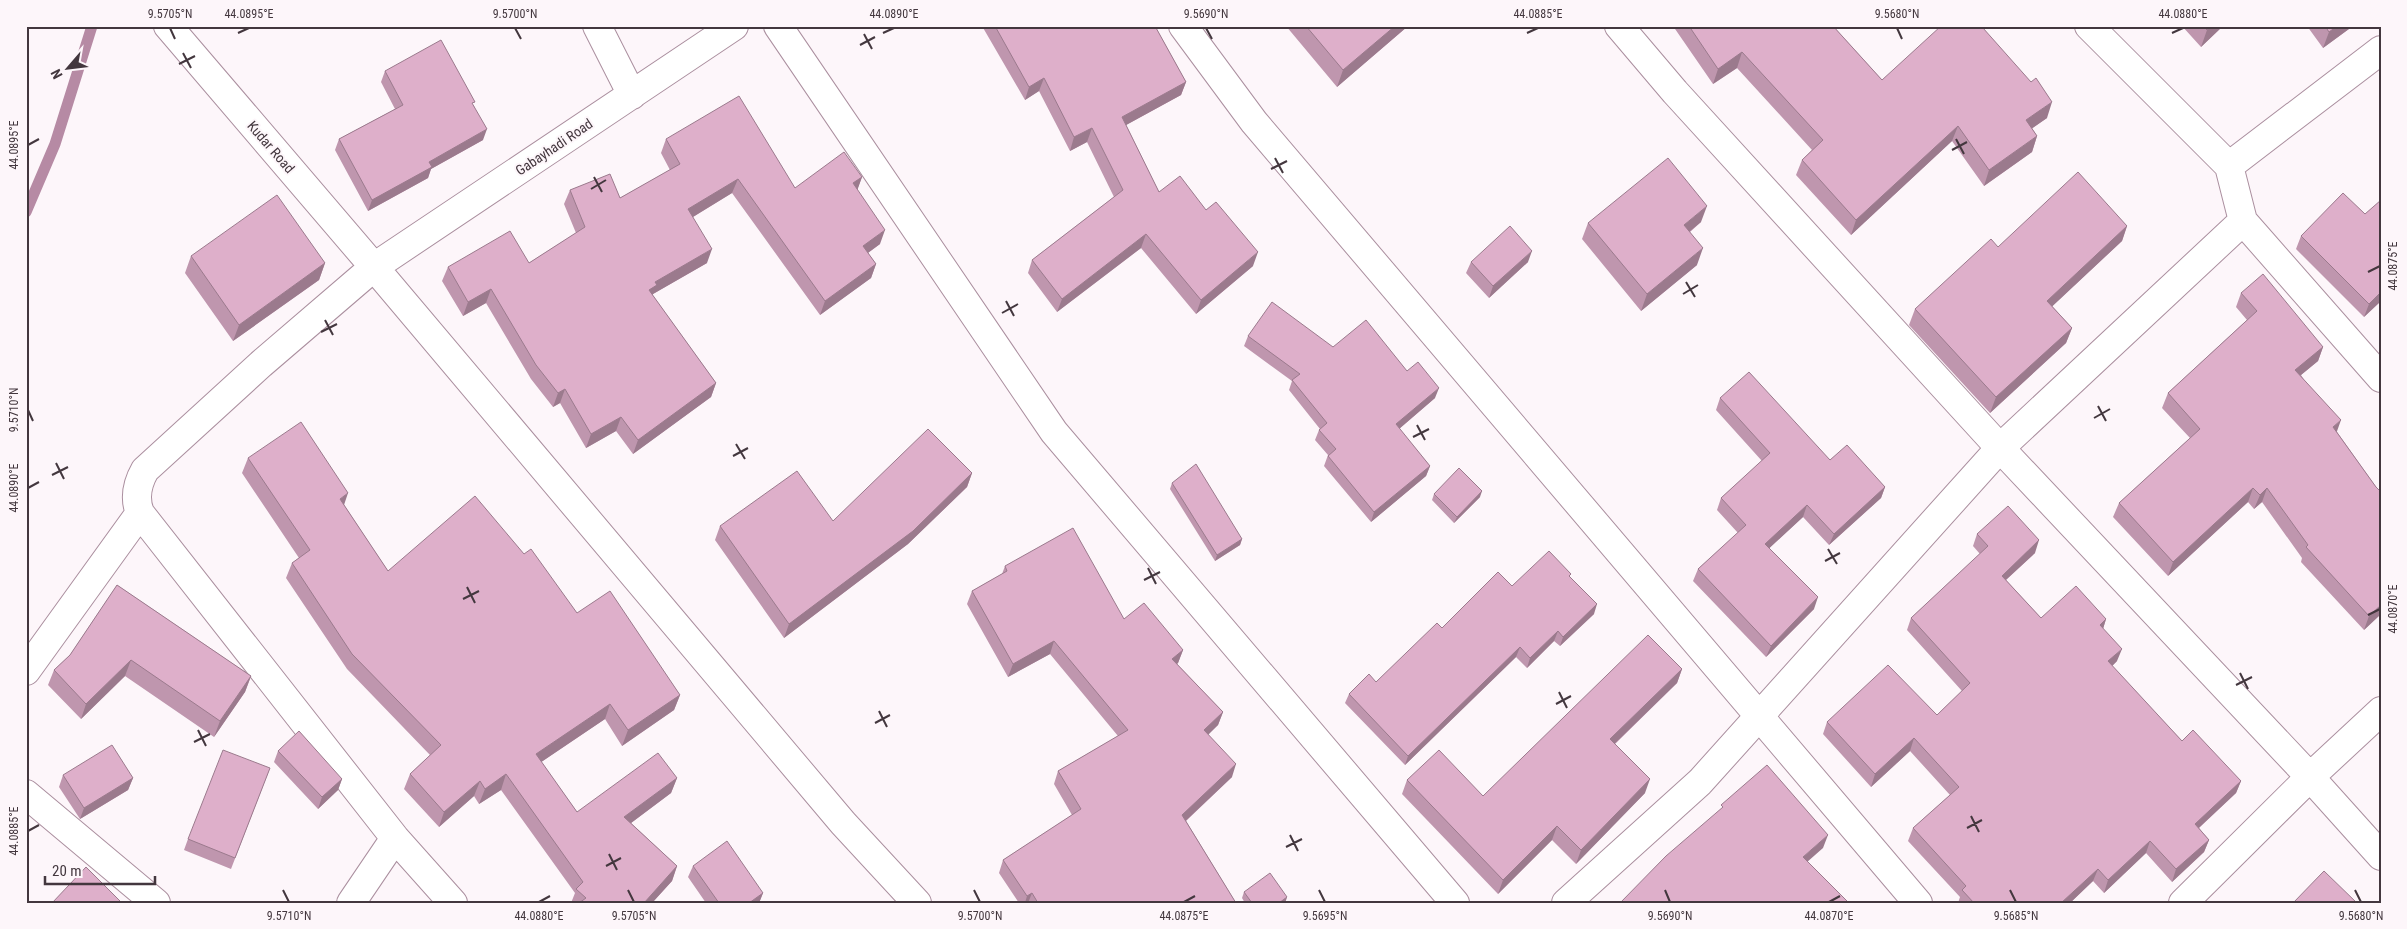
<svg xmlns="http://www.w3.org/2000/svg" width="2407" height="929" font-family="'Roboto Condensed',sans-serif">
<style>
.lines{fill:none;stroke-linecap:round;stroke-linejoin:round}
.stream{stroke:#b68aa4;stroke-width:11}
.minor-casing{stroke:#ab8f9f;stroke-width:30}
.minor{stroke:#fff;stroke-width:28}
.wall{fill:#bf96ae}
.shaded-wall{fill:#9b7a8d}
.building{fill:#deafca;stroke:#9b7a8d}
.ticks{fill:none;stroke:#43373e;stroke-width:2}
.labels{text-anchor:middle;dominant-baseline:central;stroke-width:4;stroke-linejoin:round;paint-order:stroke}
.street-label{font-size:14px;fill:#43373e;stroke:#fdf6fa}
.neatline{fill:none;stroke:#43373e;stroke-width:2}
.ticks-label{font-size:12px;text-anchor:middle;fill:#43373e}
</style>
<rect width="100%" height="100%" fill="#fdf6fa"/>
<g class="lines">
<!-- stream -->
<path class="stream" d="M26 212 55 144 92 26"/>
<!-- minor casing -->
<g class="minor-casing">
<path id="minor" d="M168 26 374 267 843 823 917 903
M597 26 632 95
M778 26 1054 432 1455 903
M1183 26 1254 122 1918 903
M1619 26 1675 92 2000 448 2310 777 2381 856
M2089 26 2229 166 2243 221 2381 378
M2229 166 2381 50
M26 671 140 513
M26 794 156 903
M351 903 395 838
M453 903 395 838 140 513C134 498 137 484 145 470L261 364 374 267 734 26
M1566 903 1700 782 2000 448 2243 221
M2183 903 2310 777 2381 711"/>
</g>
<!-- minor -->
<use href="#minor" class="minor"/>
</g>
<!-- wall -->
<path class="wall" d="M982 26H1155L1186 82 1181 95 1126 125 1159 192 1206 210 1253 266 1196 314 1141 248 1057 312 1028 273 1032 260 1114 197 1087 142 1070 151 1039 91 1025 100Z
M1286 26H1408L1337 87Z
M1673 26H1833L1882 80 1985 26 1984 30 2047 118 2032 128 2037 136 2032 152 1984 186 1952 141 1851 235 1796 175 1802 160 1812 150 1737 68 1713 84Z
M2182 26H2223L2201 47Z
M2307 26H2353L2323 48Z
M385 71 474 106 483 140 431 169 428 178 368 211 335 150 339 139 395 109 381 82Z
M666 139 795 188 862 177 857 190 880 244 868 253 876 264 871 278 820 315 732 193 693 217 707 263 653 294V296L716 383 711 397 633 454 616 431 586 448 560 403 553 407 531 379 486 303 463 316 442 281 448 267 529 263 576 233 564 204 570 190 620 198 670 170 661 153Z
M1701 222 1690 232 1697 265 1641 311 1582 239 1588 223Z
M2127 226 2122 241 2052 306 2072 328 2066 343 1990 413 1909 325 1915 309 1998 247Z
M2301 236 2381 301 2364 317 2296 249Z
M191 256 325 263 319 280 233 341 185 273Z
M1471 262H1528L1489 298 1466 273Z
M2241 293 2323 347 2318 361 2301 375 2337 432 2376 487 2381 492V614L2364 630 2301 562 2302 558 2262 502 2254 509 2248 502 2168 576 2113 517 2119 503 2190 438 2162 408 2168 393 2247 320 2236 307Z
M1248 336 1333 347 1407 371 1435 398 1399 429 1430 466 1426 476 1371 522 1324 466 1328 455 1315 440 1319 430 1320 429 1289 390 1292 381 1244 346Z
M1720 398 1830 460 1885 487 1881 498 1829 545 1803 517 1769 548 1814 609 1766 657 1693 581 1698 569 1738 533 1717 510 1721 498 1762 461 1716 410Z
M248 458 344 505 388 571 524 554 577 613 680 695 674 710 622 746 605 719 541 762 577 812 677 778 671 793 631 823 677 866 672 881 652 903H571L575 893 501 790 479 804 474 796 439 827 404 789 410 774 430 755 347 669 286 578 292 563 299 558 242 473Z
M972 473 967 487 908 544 784 638 715 540 720 526 833 521Z
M1172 483 1242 539 1240 545 1215 561 1170 489Z
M1434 494 1480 497 1454 523 1432 500Z
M1977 534 2035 553 2006 580 2041 618 2106 619 2103 629 2117 661 2112 666 2182 741 2241 781 2236 793 2199 828 2209 840 2204 852 2172 882 2146 853 2104 893 2093 881 2070 903H1958L1960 897 1908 841 1913 828 1950 795 1910 751 1871 787 1823 734 1827 722 1937 715 1962 691 1907 630 1911 618 1980 554 1973 546Z
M1005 566 1124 619 1183 650 1178 663 1177 664 1223 712 1218 725 1208 734 1232 777 1186 821 1236 903H1019L999 873 1003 860 1072 815 1054 784 1058 771 1118 736 1050 654 1008 677 967 604 972 591 1002 574Z
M1570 577 1594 614 1560 646 1554 641 1527 668 1516 657 1405 765 1345 703 1349 694 1376 682 1512 586Z
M117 585 251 676 245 692 214 737 125 676 81 719 48 685 54 670 70 655Z
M1682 669 1677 683 1615 744 1645 793 1576 864 1552 840 1498 894 1402 794 1407 780 1483 796Z
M278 751 342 779 338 790 318 809 274 762Z
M270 768 231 869 184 850 188 839Z
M63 775 133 778 128 790 80 819 59 787Z
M693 866 763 893 759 903H706L688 877Z
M1244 892 1287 897 1285 903H1245L1242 898Z"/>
<!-- shaded-wall -->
<path class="shaded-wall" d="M1395 26H1408L1337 87 1343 70Z
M2212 26H2223L2201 47 2207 30Z
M2337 26H2353L2323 48 2329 32Z
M1742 52 1737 68 1713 84 1718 69Z
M1044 78 1039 91 1025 100 1029 87Z
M1186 82 1181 95 1117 130 1122 117Z
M2052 102 2047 118 2021 136 2026 120Z
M1958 126 1952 141 1851 235 1856 220Z
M1092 128 1087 142 1070 151 1074 137Z
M487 129 483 140 431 169 428 178 368 211 372 200 429 162Z
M2037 136 2032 152 1984 186 1989 170Z
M862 177 857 191 853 183Z
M738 179 732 193 683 223 688 209Z
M1707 206 1701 222 1678 241 1684 225Z
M2127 226 2122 241 2042 316 2047 301Z
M885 230 880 244 858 260 863 246Z
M1146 234 1141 248 1057 312 1062 299Z
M1703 248 1697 265 1641 311 1647 294Z
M712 249 707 263 653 294 652 299 649 290 655 282Z
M1532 251 1528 262 1489 298 1493 286Z
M1258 252 1253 266 1196 314 1201 300Z
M325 263 319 280 233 341 239 325Z
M876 264 871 278 820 315 825 301Z
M491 289 486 303 463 316 468 302Z
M2381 292V301L2364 317 2369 304Z
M2072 328 2066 343 1990 413 1996 397Z
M2323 347 2318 361 2290 384 2295 370Z
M716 383 711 397 633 454 638 440Z
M1439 388 1435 398 1392 435 1396 424Z
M565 389 560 403 553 407 558 393Z
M621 417 616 431 586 448 591 434Z
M2341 420 2336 434 2333 427Z
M1430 466 1426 476 1371 522 1374 512Z
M972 473 967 487 908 544 784 638 789 624Z
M1885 487 1881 498 1829 545 1834 534Z
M2253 488 2248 502 2168 576 2173 562Z
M2267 488 2262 502 2254 509 2260 495Z
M1482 491 1480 497 1454 523 1457 517Z
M348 493 343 508 340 499Z
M1807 505 1803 517 1761 556 1765 544Z
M1242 539 1240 545 1215 561 1217 555Z
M2039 540 2035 553 1997 588 2002 576Z
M1818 597 1814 609 1766 657 1771 646Z
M1597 604 1594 614 1560 646 1563 637Z
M2381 605V614L2364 630 2369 616Z
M2106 619 2102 632 2100 625Z
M1558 631 1554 641 1527 668 1530 658Z
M1054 641 1050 654 1008 677 1013 664Z
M1520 647 1516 657 1405 765 1408 756Z
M2122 649 2117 661 2104 674 2108 661Z
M1183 650 1178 663 1167 672 1172 659Z
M131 660 125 676 81 719 86 704Z
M1682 669 1677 683 1605 753 1610 739Z
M251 676 245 692 214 737 220 721Z
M680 695 674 710 622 746 628 730Z
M610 704 605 719 531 769 536 754Z
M1223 712 1218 725 1200 743 1204 730Z
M1914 738 1910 751 1871 787 1875 774Z
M1236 764 1232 777 1178 828 1182 815Z
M506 774 501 790 479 804 485 789Z
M133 778 128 790 80 819 84 808Z
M677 778 671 793 619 832 624 817Z
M342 779 338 790 318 809 322 797Z
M1650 779 1645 793 1576 864 1581 850Z
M480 781 474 796 439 827 444 812Z
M2241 781 2236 793 2190 836 2195 824Z
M1557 826 1552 840 1498 894 1503 880Z
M1828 835 1823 848 1798 870 1803 857Z
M2209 840 2204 852 2172 882 2176 869Z
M2150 841 2146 853 2104 893 2108 880Z
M677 866 672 881 652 903H644Z
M2098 869 2093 881 2070 903H2061Z
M763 893 759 903H749Z
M1032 893 1028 903H1025L1027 896Z
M1287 897 1285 903H1279Z"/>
<!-- building -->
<path class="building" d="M995 26H1155L1186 82 1122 117 1159 192 1180 176 1206 210 1216 202 1258 252 1201 300 1146 234 1062 299 1032 260 1123 190 1092 128 1074 137 1044 78 1029 87Z
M1306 26H1395L1343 70Z
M1689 26H1833L1882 80 1941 26H1985L1983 28 2031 82 2036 78 2052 102 2026 120 2037 136 1989 170 1958 126 1856 220 1802 160 1823 140 1742 52 1718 69Z
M2203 26H2212L2207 30Z
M2325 26H2337L2329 32Z
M441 40 475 102 472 103 487 129 429 162 432 167 372 200 339 139 403 105 385 71Z
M739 96 795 188 844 152 862 177 853 183 885 230 863 246 876 264 825 301 738 179 688 209 712 249 655 282 657 285 649 290 716 383 638 440 621 417 591 434 565 389 558 393 536 365 491 289 468 302 448 267 510 231 529 263 585 227 570 190 610 174 620 198 680 164 666 139Z
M1668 158 1707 206 1684 225 1703 248 1647 294 1588 223Z
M2078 172 2127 226 2047 301 2072 328 1996 397 1915 309 1991 239 1998 247Z
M2343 193 2365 214 2381 200V292L2369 304 2301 236Z
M277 195 325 263 239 325 191 256Z
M1510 226 1532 251 1493 286 1471 262Z
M2263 274 2323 347 2295 370 2341 420 2333 427 2376 487 2381 492V605L2369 616 2306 547 2308 545 2267 488 2260 495 2253 488 2173 562 2119 503 2200 429 2168 393 2257 311 2241 293Z
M1272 302 1333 347 1366 320 1407 371 1418 362 1439 388 1396 424 1430 466 1374 512 1328 456 1336 449 1319 430 1327 423 1292 380 1300 374 1248 336Z
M1749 372 1830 460 1847 445 1885 487 1834 534 1807 505 1765 544 1818 597 1771 646 1698 569 1746 525 1721 498 1770 453 1720 398Z
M301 422 348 493 340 499 388 571 475 496 524 554 531 549 577 613 610 591 680 695 628 730 610 704 536 754 577 812 658 753 677 778 624 817 677 866 644 903H579L586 898 576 889 583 882 506 774 485 789 480 781 444 812 410 774 441 745 352 654 292 563 310 550 248 458Z
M928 429 972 473 913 531 789 624 720 526 797 471 833 521Z
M1196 464 1242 539 1217 555 1172 483Z
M1459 468 1482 491 1457 517 1434 494Z
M2008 506 2039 540 2002 576 2041 618 2076 586 2106 619 2100 625 2122 649 2108 661 2182 741 2193 730 2241 781 2195 824 2209 840 2176 869 2150 841 2108 880 2098 869 2061 903H1974L1962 890 1966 886 1913 828 1959 787 1914 738 1875 774 1827 722 1888 665 1937 715 1970 683 1911 618 1988 546 1977 534Z
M1073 528 1124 619 1144 603 1183 650 1172 659 1223 712 1204 730 1236 764 1182 815 1236 903H1038L1032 893 1027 896 1003 860 1081 809 1058 771 1128 730 1054 641 1013 664 972 591 1007 571 1005 566Z
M1549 551 1571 574 1569 576 1597 604 1563 637 1558 631 1530 658 1520 647 1408 756 1349 694 1369 674 1376 682 1437 623 1442 628 1498 572 1512 586Z
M117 585 251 676 220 721 131 660 86 704 54 670 70 655Z
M1648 635 1682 669 1610 739 1650 779 1581 850 1557 826 1503 880 1407 780 1439 750 1483 796Z
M299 731 342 779 322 797 278 751Z
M112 745 133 778 84 808 63 775Z
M223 750 270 768 235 858 188 839Z
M1767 765 1828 835 1803 857 1849 903H1620L1666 856 1723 807 1721 805Z
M727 841 763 893 749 903H719L693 866Z
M86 867 122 903H52Z
M2324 871 2357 903H2293Z
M1270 873 1287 897 1279 903H1252L1244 892Z"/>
<!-- ticks -->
<path class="ticks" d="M170 28 175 39M515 28 521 39M1206 28 1212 39M1897 28 1902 39M238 33 249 28M883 33 894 28M1527 33 1538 28M2172 33 2183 28M864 34 872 49M860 45 875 37M183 53 191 68M179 64 195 56M1956 139 1964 154M28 145 39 139M1952 150 1967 142M1275 158 1283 173M1271 169 1287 161M594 177 602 192M591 189 606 180M2368 272 2380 266M1686 282 1695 297M1683 294 1698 285M1006 301 1014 316M1002 313 1018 304M325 320 333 335M321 332 337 324M2098 406 2106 421M28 410 33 421M2094 418 2110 409M1417 425 1425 440M1413 437 1429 429M736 444 745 459M733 456 748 448M56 463 64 479M52 475 68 467M28 488 39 482M1828 549 1837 564M1825 561 1840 553M1148 568 1156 584M1144 580 1160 572M467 587 475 603M463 599 479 591M2368 615 2380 609M2240 673 2248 689M2236 685 2252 677M1559 692 1567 708M1556 704 1571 696M879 711 887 727M875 723 890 715M198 730 206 746M194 742 210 734M1971 816 1979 832M1967 828 1982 820M28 831 39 825M1290 835 1298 851M1286 847 1302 839M609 854 617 870M606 866 621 858M283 890 289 902M628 890 634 902M974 890 980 902M1319 890 1325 902M1665 890 1670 902M2010 890 2016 902M2355 890 2361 902M539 902 550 896M1184 902 1195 896M1829 902 1840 896"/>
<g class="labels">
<!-- street labels -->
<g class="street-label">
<text transform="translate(271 147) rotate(49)">Kudar Road</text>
<text transform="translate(554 147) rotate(-34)">Gabayhadi Road</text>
</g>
</g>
<!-- border -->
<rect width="2407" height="929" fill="none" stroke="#fdf6fa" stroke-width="55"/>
<!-- north arrow -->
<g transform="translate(68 68) rotate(242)" stroke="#fdf6fa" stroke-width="4" paint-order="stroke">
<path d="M0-4L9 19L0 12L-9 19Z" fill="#43373e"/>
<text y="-8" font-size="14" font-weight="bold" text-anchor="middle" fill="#43373e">N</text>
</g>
<!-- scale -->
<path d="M45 876v8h110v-8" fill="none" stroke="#43373e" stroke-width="2.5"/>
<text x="52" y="876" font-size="15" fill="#43373e" stroke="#fdf6fa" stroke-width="4" paint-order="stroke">20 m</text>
<rect x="28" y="28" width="2352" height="874" class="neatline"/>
<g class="ticks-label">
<text x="170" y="18">9.5705°N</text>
<text x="249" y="18">44.0895°E</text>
<text x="515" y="18">9.5700°N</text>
<text x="894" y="18">44.0890°E</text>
<text x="1206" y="18">9.5690°N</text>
<text x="1538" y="18">44.0885°E</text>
<text x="1897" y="18">9.5680°N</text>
<text x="2183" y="18">44.0880°E</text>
<text transform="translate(14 145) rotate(-90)" y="4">44.0895°E</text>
<text transform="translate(2393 266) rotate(-90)" y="4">44.0875°E</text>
<text transform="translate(14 410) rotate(-90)" y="4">9.5710°N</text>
<text transform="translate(14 488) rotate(-90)" y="4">44.0890°E</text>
<text transform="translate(2393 609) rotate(-90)" y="4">44.0870°E</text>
<text transform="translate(14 831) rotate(-90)" y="4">44.0885°E</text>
<text x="289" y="920">9.5710°N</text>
<text x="539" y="920">44.0880°E</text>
<text x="634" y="920">9.5705°N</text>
<text x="980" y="920">9.5700°N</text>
<text x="1184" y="920">44.0875°E</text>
<text x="1325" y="920">9.5695°N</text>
<text x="1670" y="920">9.5690°N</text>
<text x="1829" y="920">44.0870°E</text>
<text x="2016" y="920">9.5685°N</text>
<text x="2361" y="920">9.5680°N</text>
</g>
</svg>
